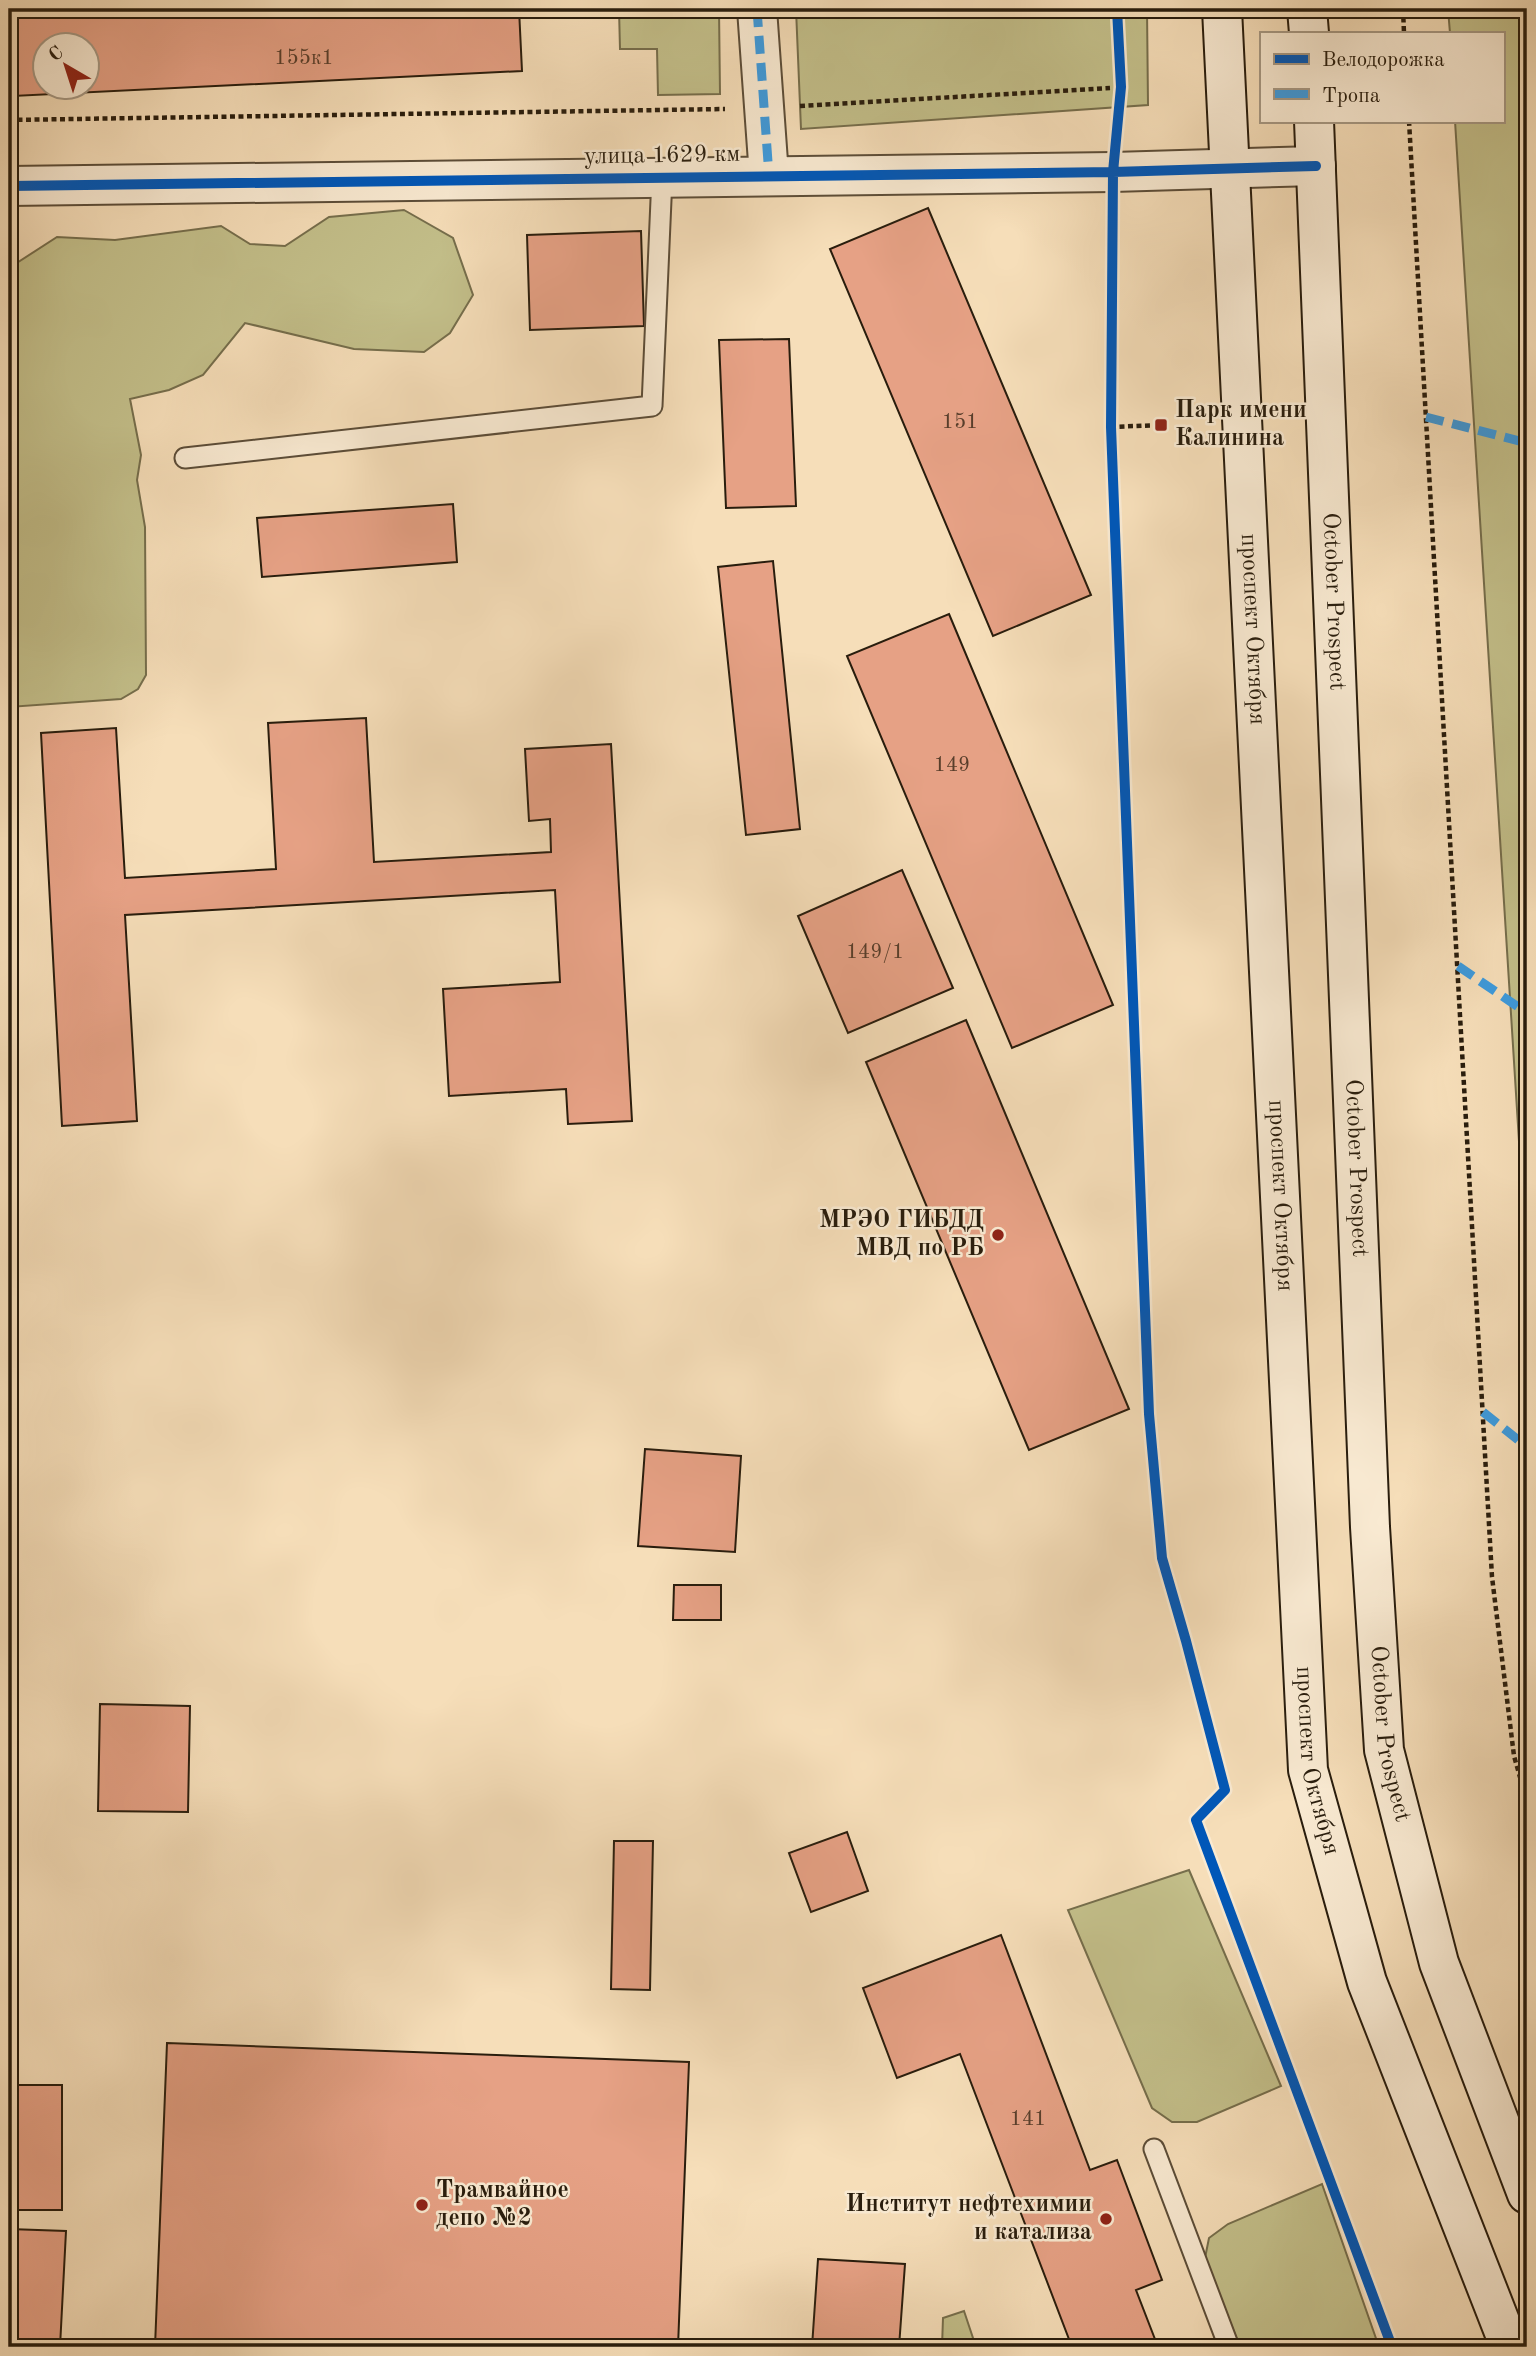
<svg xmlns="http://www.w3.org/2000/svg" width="1536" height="2356" font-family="'Old Standard TT',serif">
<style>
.green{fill:#c3bf8a;stroke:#766e4c;stroke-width:2}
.building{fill:#e6a185;stroke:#291d0d;stroke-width:2;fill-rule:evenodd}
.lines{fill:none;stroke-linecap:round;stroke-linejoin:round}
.lane-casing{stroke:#5c4d38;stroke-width:23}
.street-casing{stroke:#5c4d38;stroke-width:42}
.secondary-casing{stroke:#291d0d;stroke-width:42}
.path{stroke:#291d0d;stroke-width:4.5;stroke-dasharray:5 3.5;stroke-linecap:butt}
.lane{stroke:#f9ead2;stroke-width:19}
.street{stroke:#f9ead2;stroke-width:38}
.secondary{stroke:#f9ead2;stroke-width:38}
.quiet{stroke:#3d9bde;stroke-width:9;stroke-dasharray:18 9;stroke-linecap:butt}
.cycleway-casing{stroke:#f9ead2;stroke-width:15}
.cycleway{stroke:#0057b8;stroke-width:10}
.poi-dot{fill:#8f2418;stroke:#f9ead2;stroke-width:2.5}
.labels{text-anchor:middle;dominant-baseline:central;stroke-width:5;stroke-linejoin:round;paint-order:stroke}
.number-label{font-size:21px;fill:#583e2b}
.street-label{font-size:24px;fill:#291d0d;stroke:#f9ead2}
.poi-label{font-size:24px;font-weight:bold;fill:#291d0d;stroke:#f9ead2;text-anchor:start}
</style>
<rect width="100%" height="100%" fill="#f6deb9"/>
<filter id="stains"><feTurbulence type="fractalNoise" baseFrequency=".00286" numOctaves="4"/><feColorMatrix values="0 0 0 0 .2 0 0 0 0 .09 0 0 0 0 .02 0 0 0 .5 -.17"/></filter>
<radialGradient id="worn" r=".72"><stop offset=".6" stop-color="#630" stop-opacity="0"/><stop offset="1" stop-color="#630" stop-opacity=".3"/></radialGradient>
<!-- green -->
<path class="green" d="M619 9H719L720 94 658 95 657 49H620Z
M796 9H1147L1148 105 801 129Z
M1448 9H1527V1269L1455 121H1503V33H1450Z
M404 210 453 238 473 295 450 333 424 352 354 349 245 323 203 375 169 390 130 399 141 455 137 480 145 527 146 675 138 689 121 699 9 707V268L57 237 115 240 221 226 250 244 285 246 329 217Z
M1189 1870 1281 2086 1197 2122H1172L1152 2108 1068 1910Z
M1322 2184 1379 2347H1240L1205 2258 1209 2238 1228 2224Z
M964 2311 976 2347H942L943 2318Z"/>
<!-- building -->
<path class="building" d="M9 9H519L522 71 13 96ZM46 46H88V88H46Z
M928 208 1091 595 993 636 830 249Z
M641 231 644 326 530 330 527 235Z
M789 339 796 506 726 508 719 340Z
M453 504 457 562 262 577 257 518Z
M773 561 800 829 746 835 718 567Z
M949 614 1113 1005 1012 1048 847 656Z
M366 718 374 862 551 852 550 819 529 821 525 749 611 744 632 1121 568 1124 566 1089 449 1096 443 989 560 982 555 890 125 915 137 1121 62 1126 41 733 116 728 125 878 276 869 268 723Z
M902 870 953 988 848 1033 798 916Z
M966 1020 1129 1409 1029 1450 866 1062Z
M645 1449 741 1456 735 1552 638 1546Z
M674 1585H721V1620H673Z
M100 1704 190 1706 188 1812 98 1811Z
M847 1832 868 1891 811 1912 789 1853Z
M614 1841H653L650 1990 611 1989Z
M1001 1935 1090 2170 1117 2160 1162 2280 1136 2290 1158 2347H1072L960 2054 897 2078 863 1988Z
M167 2043 689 2062 678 2347H155Z
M9 2085H62V2210H9Z
M9 2229 66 2231 60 2347H9Z
M818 2259 905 2264 899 2347H812Z"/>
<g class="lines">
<!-- lane casing -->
<g class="lane-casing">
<path id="lane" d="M185 458 652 406 662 177
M1154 2149 1229 2347"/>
</g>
<!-- street casing -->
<g class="street-casing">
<path id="street" d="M757 9 769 176
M9 186 1113 172 1316 166"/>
</g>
<!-- secondary casing -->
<g class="secondary-casing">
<g id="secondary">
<path id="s1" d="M1222 9 1308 1770 1367 1982 1510 2347"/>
<path d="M1307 9 1309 33"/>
<path id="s2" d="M1314 121 1370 1527 1384 1750 1439 1963 1527 2194"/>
</g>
</g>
<!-- path -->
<path class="path" d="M1403 9 1404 33
M800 106 1110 88
M9 120 725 109
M1409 121 1492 1577 1514 1756 1527 1802
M1111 427 1161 425"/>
<!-- lane -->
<use href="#lane" class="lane"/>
<!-- street -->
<use href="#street" class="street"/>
<!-- secondary -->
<use href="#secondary" class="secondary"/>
<!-- quiet -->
<path class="quiet" d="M757 9 769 176
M1426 417 1527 443
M1458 966 1527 1013
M1483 1412 1527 1447"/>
<!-- cycleway casing -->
<g class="cycleway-casing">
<path id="cycleway" d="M1117 9 1121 87 1113 172 1111 427 1149 1414 1162 1558 1186 1641 1225 1790 1196 1820 1392 2347
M9 186 1113 172 1316 166"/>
</g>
<!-- cycleway -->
<use href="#cycleway" class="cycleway"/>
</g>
<!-- markers -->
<g class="poi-dot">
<rect x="1154" y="418" width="14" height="14" rx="3.5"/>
<circle cx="998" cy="1235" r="7"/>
<circle cx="422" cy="2205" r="7"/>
<circle cx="1106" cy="2219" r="7"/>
</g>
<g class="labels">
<!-- number labels -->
<g class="number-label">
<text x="304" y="58">155к1</text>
<text x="960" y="422">151</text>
<text x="952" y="765">149</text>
<text x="875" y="952">149/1</text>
<text x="1028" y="2119">141</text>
</g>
<!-- street labels -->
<g class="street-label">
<text transform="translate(662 156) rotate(-1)">улица 1629 км</text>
<text stroke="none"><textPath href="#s2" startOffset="481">October Prospect</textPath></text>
<text stroke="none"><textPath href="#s1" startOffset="621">проспект Октября</textPath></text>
<text stroke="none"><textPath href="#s2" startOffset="1048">October Prospect</textPath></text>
<text stroke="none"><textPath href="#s1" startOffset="1188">проспект Октября</textPath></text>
<text stroke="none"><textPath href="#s2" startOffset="1615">October Prospect</textPath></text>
<text stroke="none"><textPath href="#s1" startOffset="1755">проспект Октября</textPath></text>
</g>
<!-- poi labels -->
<g class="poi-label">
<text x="1175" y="411">Парк имени<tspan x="1175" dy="28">Калинина</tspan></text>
<text x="984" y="1221" text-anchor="end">МРЭО ГИБДД<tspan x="984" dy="28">МВД по РБ</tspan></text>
<text x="436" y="2191">Трамвайное<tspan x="436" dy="28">депо №2</tspan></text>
<text x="1092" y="2205" text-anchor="end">Институт нефтехимии<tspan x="1092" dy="28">и катализа</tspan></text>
</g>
</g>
<!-- margin -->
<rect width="1536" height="2356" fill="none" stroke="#f6deb9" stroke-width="35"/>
<rect x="10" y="10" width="1515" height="2335" fill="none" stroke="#291d0d" stroke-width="3.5"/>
<rect x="18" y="18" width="1501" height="2321" fill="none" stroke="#291d0d" stroke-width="2"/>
<!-- legend -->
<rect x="1260" y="32" width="245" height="91" fill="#f9ead2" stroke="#a69883" stroke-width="2"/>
<rect x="1274" y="54" width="35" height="10" fill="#0057b8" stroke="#a69883" stroke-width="2"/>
<text x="1322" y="66" font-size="21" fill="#291d0d">Велодорожка</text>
<rect x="1274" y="89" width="35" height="10" fill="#3d9bde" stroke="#a69883" stroke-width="2"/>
<text x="1322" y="102" font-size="21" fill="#291d0d">Тропа</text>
<!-- north arrow -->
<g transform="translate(66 66) rotate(321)"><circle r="33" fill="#f9ead2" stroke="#a69883" stroke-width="2"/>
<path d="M0-5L12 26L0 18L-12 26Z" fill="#8f2418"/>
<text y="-10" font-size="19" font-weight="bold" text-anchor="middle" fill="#291d0d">С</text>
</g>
<rect width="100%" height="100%" filter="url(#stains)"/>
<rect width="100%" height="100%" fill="url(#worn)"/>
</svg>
